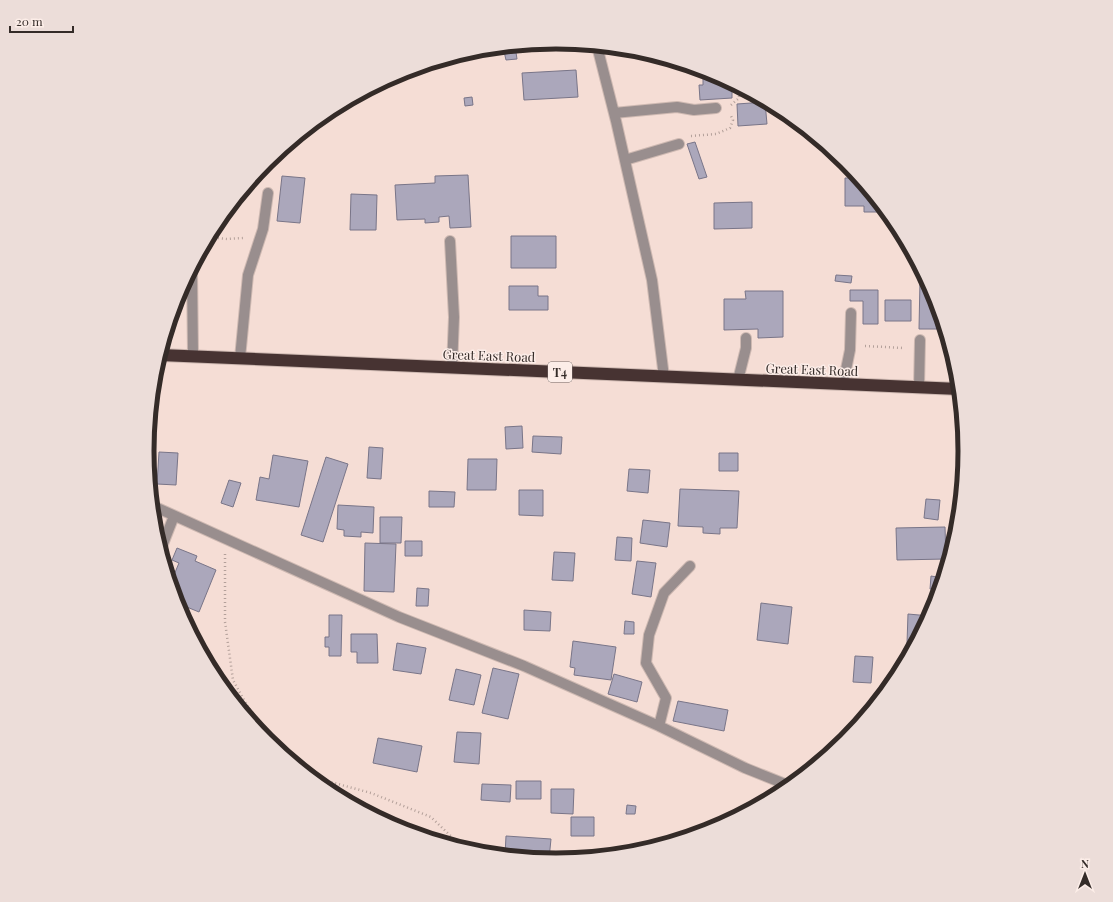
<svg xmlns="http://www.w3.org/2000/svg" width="1113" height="902" font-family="'Playfair Display',serif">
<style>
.building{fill:#aba7bb;stroke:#797588}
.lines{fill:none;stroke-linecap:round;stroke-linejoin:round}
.minor-casing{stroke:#ceb9b2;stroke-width:12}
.highway-casing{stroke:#ceb9b2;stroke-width:14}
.path{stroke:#b3a09a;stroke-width:2.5;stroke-dasharray:1 3;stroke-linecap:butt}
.minor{stroke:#998e8e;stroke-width:10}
.highway{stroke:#473332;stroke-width:12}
.labels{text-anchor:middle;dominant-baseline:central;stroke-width:3;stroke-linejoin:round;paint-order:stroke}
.shield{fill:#fcede8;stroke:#706562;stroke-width:1}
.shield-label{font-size:12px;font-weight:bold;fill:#342b28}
.street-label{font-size:13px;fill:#342b28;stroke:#fcede8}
.rim{fill:none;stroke:#342b28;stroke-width:5}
</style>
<rect width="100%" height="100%" fill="#f5ddd5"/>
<!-- building -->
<path class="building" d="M515 46 517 59 506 60 503 47Z
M576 70 578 97 524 100 522 73Z
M703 70 713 73 732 83V98L700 100 699 85H703Z
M472 97 473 105 465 106 464 98Z
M765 102 767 124 738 126 737 104Z
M695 142 707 177 699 179 687 144Z
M468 175 471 227 450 228 449 216 439 217V222L425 223V219L397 220 395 185 435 183V176Z
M282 176 305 178 300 223 277 221Z
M845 178H859L882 206V212H864V206H845Z
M351 194 377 195 376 230H350Z
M752 202V228L714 229V203Z
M511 236H556V268H511Z
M836 275 852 276 851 283 835 281Z
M920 280H927L934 295 945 329H919Z
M509 286H538V296H548V310H509Z
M850 290H878V324H863V301H850Z
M745 291H783V337L758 338V329L724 330V299H746Z
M885 300H911V321H885Z
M522 426 523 448 506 449 505 427Z
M533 436 562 437 561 454 532 452Z
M148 445 155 446 152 469H149Z
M369 447 383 448 381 479 367 478Z
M159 452 178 453 176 485 157 484Z
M719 453H738V471H719Z
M273 455 308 461 299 507 256 500 260 477 269 479Z
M326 457 348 464 323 542 301 535Z
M468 459H497L496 490H467Z
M629 469 650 470 648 493 627 491Z
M229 480 241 483 233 507 221 503Z
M680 489 739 491 737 528H720V534L703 533V527L678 526Z
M519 490H543V516L519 515Z
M429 491 455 492 454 507H429Z
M926 499 940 500 938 520 924 518Z
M338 505 374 507 373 533 361 532V537L344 536V530L337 529Z
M380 517H402L401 543H380Z
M643 520 670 523 667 547 640 543Z
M155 523 163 526 158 540 155 531Z
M945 527 946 559 897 560 896 528Z
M617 537 632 538 631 561 615 560Z
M405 541H422V556H405Z
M365 543 396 544 394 592 364 591Z
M177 548 197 556 195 561 216 570 199 612 177 603 171 582 179 563 172 560Z
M554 552 575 553 573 581 552 580Z
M637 561 656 563 651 597 632 594Z
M931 576 943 578 940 590 930 589Z
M417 588 429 589 428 606H416Z
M761 603 792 607 788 644 757 640Z
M524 610 551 612 550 631 524 630Z
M908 614 930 616 915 644 907 643Z
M329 615H342L341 656H329V647H325V637H329Z
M625 621 634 622V634H624Z
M351 634H377L378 663H357V652H351Z
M573 641 616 647 611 680 574 675 575 668 570 667Z
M397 643 426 648 421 674 393 670Z
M855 656 873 657 871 683 853 682Z
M493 668 519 674 508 719 482 713Z
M456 669 481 675 474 705 449 700Z
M614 674 642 682 637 702 608 694Z
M678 701 728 710 724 731 673 721Z
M457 732 481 733 479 764 454 762Z
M378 738 422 746 417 772 373 763Z
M516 781H541V799H516Z
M482 784 511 785 510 802 481 800Z
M551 789H574L573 814 551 813Z
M627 805 636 806 635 814H626Z
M571 817H594V836H571Z
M506 836 551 839 549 859 505 855Z
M580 855 590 857 579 858Z"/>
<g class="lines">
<!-- minor casing -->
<g class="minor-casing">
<path id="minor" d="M597 46 616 121 652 280 664 377
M614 113 677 107 694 110 716 108
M625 160 679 144
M450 241 454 317 452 368
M192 269 193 356
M240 358 248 275 263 229 268 193
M738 380 746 348V338
M843 384 850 350 851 313
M919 388 920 340
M153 506 399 617 524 666 659 726 745 768 790 786
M161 549 174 516
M659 726 666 698 646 663 649 635 664 593 690 566"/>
</g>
<!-- highway casing -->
<g class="highway-casing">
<path id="highway" d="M160 355 959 389"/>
</g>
<!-- path -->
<path class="path" d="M731 105 739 98V87
M691 136 716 134 730 128 733 120 730 114
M263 167 266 178
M210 237 227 239 244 238
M865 346 904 348
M225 554V622L233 680 248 707 265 729 294 760 316 778 371 793 431 817 463 848"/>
<!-- minor -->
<use href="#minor" class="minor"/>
<!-- highway -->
<use href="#highway" class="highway"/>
</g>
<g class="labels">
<!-- shield labels -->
<rect class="shield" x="548" y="362" width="24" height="20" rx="3"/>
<g class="shield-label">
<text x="560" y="372">T4</text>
</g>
<!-- street labels -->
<g class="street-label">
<text transform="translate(489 355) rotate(2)">Great East Road</text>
<text transform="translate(812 369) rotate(2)">Great East Road</text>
</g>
</g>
<!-- crop -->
<path d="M0 0H1113V902H0ZM154 451a402 402 0 1 1 804 0a402 402 0 1 1-804 0Z" fill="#ecddd9" fill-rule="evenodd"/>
<path class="rim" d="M154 451a402 402 0 1 1 804 0a402 402 0 1 1-804 0Z"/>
<!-- north arrow -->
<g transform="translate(1085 874)" stroke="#fcede8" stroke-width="3" paint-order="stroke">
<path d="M0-3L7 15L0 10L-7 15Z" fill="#342b28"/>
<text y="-6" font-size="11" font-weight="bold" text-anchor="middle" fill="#342b28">N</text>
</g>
<!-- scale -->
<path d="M10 26v6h63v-6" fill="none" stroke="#342b28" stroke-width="2"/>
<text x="16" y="26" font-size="12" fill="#342b28" stroke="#fcede8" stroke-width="3" paint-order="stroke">20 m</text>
</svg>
